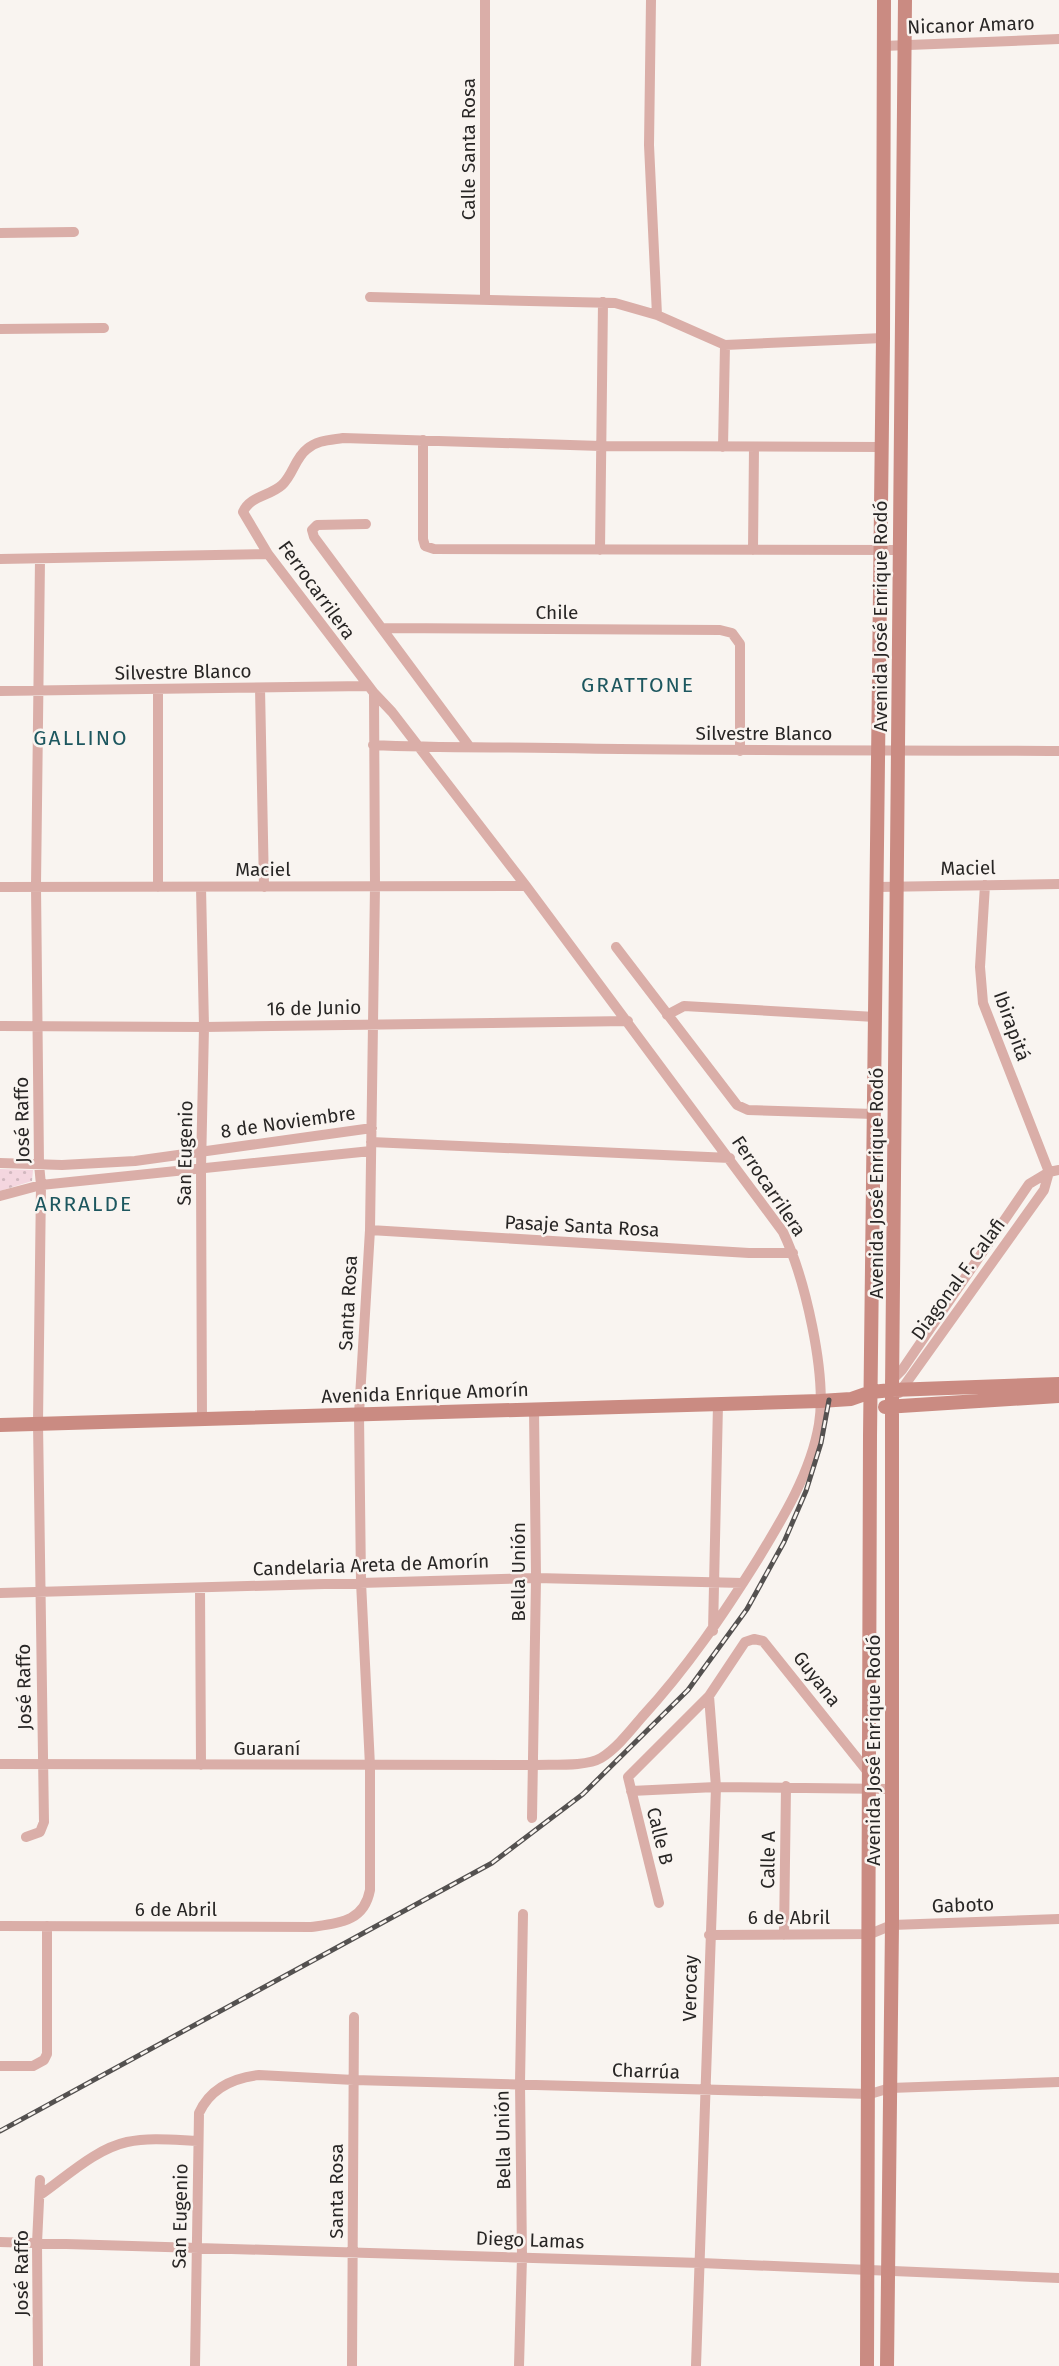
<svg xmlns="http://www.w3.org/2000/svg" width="1059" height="2366" font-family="'Fira Sans',sans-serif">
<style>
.green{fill:url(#green-dots)}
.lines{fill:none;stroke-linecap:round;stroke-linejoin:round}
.street{stroke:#daaea8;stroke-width:10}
.secondary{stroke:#ca8b82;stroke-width:14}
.rail-casing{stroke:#545150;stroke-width:5}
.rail{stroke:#f9f4f0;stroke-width:2.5;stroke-dasharray:8;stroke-linecap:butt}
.labels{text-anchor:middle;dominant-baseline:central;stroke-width:5;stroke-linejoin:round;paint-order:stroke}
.street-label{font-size:19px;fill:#282625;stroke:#f9f4f0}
.neighbourhood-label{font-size:21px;letter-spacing:2px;fill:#1d575f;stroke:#f9f4f0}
</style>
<defs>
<pattern id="green-dots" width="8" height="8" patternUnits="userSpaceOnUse" patternTransform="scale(1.75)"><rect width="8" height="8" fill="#f4d6df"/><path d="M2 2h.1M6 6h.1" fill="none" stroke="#d1b8bf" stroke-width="1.8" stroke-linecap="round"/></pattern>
</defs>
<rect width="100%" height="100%" fill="#f9f4f0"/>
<!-- green -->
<path class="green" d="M0 1169 33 1170 32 1181 0 1191Z"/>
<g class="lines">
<!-- street -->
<path class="street" d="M651 0 649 145 657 315
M883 46 1059 39
M0 233 74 232
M370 297 615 303 657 315 725 345 883 338
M485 299V0
M0 329 104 328
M423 440V539L425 546 434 549 899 550
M723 447 725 345
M366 524 317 525 312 530 314 537 469 746
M600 550 603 302
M753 550 754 447
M0 559 268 554
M382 628 720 630 732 633 740 644V751
M260 688 264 887
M158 690V887
M0 691 367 686
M373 745C433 748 493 747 554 748 722 751 890 750 1059 751
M985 885 980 967 983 1003 1049 1172
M0 887 526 886
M201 887 204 1027 201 1168 202 1419
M877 887 1059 884
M616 947 737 1105 748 1110 874 1114
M667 1015 684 1006 875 1017
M0 1026 204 1027 628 1021
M371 1142 730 1158
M0 1163 62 1165 135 1161 372 1128
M0 1196 41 1185 371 1151
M370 1230 749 1253H793
M890 1382 902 1370 1029 1184 1049 1172 1059 1170
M899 1393 1044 1190 1049 1172
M200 1588 201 1765
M0 1593 536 1578 743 1583
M713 1631 718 1404
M0 1764 533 1765C551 1764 586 1767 601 1758 617 1748 630 1731 642 1717 687 1668 723 1615 758 1559 783 1518 811 1472 819 1424 827 1374 805 1278 783 1232L526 886 392 712 374 693
M631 1791 716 1787 891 1789
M532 1818 536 1578 534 1409
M26 1837 40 1832 44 1822 38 1423 41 1185 39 1164 36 886 40 559
M659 1903 628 1777 709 1696
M0 1926 311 1927C339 1923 364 1922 370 1890V1766L361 1582 359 1414 370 1230 375 886 374 693 268 554 243 512C250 496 270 496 282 485 293 475 295 458 307 449 317 440 330 440 343 438L601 446 881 447
M709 1935 870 1934 892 1925 1059 1919
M784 1935 786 1786
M0 2066H33L44 2060 47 2054V1926
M40 2195C66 2177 95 2149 127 2142 150 2137 175 2140 198 2141
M0 2242 701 2263 1059 2278
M38 2366 37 2243 40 2180
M195 2366 199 2113C210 2089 233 2078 259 2075L354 2080 870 2094 890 2088 1059 2082
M352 2366 354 2017
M519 2366 522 2257 520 2083 523 1914
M696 2366 716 1787 709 1696 745 1642 754 1639 763 1641 868 1772"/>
<!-- secondary -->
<path class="secondary" d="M885 1407 1059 1396
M0 1425 820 1401 851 1399 871 1392 892 1390 1059 1384
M867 2366 870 1436 883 338 884 0
M887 2366 892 1925V1390L905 0"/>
<!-- rail casing -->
<g class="rail-casing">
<path id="rail" d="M0 2131 492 1863 583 1794 688 1690 747 1609 784 1542 806 1491 821 1443 829 1400"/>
</g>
<!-- rail -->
<use href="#rail" class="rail"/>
</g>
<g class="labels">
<!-- street labels -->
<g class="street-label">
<text transform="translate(971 25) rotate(-2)">Nicanor Amaro</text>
<text transform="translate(468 149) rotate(-90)">Calle Santa Rosa</text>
<text transform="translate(317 590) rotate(54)">Ferrocarrilera</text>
<text x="557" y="612">Chile</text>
<text transform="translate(880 616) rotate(-90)">Avenida José Enrique Rodó</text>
<text transform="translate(183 672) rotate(-1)">Silvestre Blanco</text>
<text x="764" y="733">Silvestre Blanco</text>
<text transform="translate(968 868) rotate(-1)">Maciel</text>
<text x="263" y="869">Maciel</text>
<text transform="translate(314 1008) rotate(-1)">16 de Junio</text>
<text transform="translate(1012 1026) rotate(70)">Ibirapitá</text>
<text transform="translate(22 1120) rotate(-91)">José Raffo</text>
<text transform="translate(288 1122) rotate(-8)">8 de Noviembre</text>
<text transform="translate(185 1153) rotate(-89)">San Eugenio</text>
<text transform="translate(876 1183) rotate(-90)">Avenida José Enrique Rodó</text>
<text transform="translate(769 1186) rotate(56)">Ferrocarrilera</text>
<text transform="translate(582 1226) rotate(3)">Pasaje Santa Rosa</text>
<text transform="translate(958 1279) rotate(-54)">Diagonal F. Calafi</text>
<text transform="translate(348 1303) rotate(-87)">Santa Rosa</text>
<text transform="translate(425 1393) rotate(-2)">Avenida Enrique Amorín</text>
<text transform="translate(371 1565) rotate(-2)">Candelaria Areta de Amorín</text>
<text transform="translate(518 1572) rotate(-90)">Bella Unión</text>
<text transform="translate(817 1679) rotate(52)">Guyana</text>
<text transform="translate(24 1687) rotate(-91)">José Raffo</text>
<text x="267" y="1748">Guaraní</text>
<text transform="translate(873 1750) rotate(-90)">Avenida José Enrique Rodó</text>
<text transform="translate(660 1836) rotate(76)">Calle B</text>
<text transform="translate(768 1860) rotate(-89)">Calle A</text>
<text transform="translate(963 1905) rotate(-2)">Gaboto</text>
<text x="176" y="1909">6 de Abril</text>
<text x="789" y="1917">6 de Abril</text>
<text transform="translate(690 1988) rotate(-89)">Verocay</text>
<text transform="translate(646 2071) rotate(2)">Charrúa</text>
<text transform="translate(503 2140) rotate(-91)">Bella Unión</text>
<text transform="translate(336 2191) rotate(-90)">Santa Rosa</text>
<text transform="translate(180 2216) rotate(-89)">San Eugenio</text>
<text transform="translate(530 2240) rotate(2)">Diego Lamas</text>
<text transform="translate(21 2273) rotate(-90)">José Raffo</text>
</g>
<!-- neighbourhood labels -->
<g class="neighbourhood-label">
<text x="638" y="685">GRATTONE</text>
<text x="81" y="738">GALLINO</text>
<text x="84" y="1204">ARRALDE</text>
</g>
</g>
</svg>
